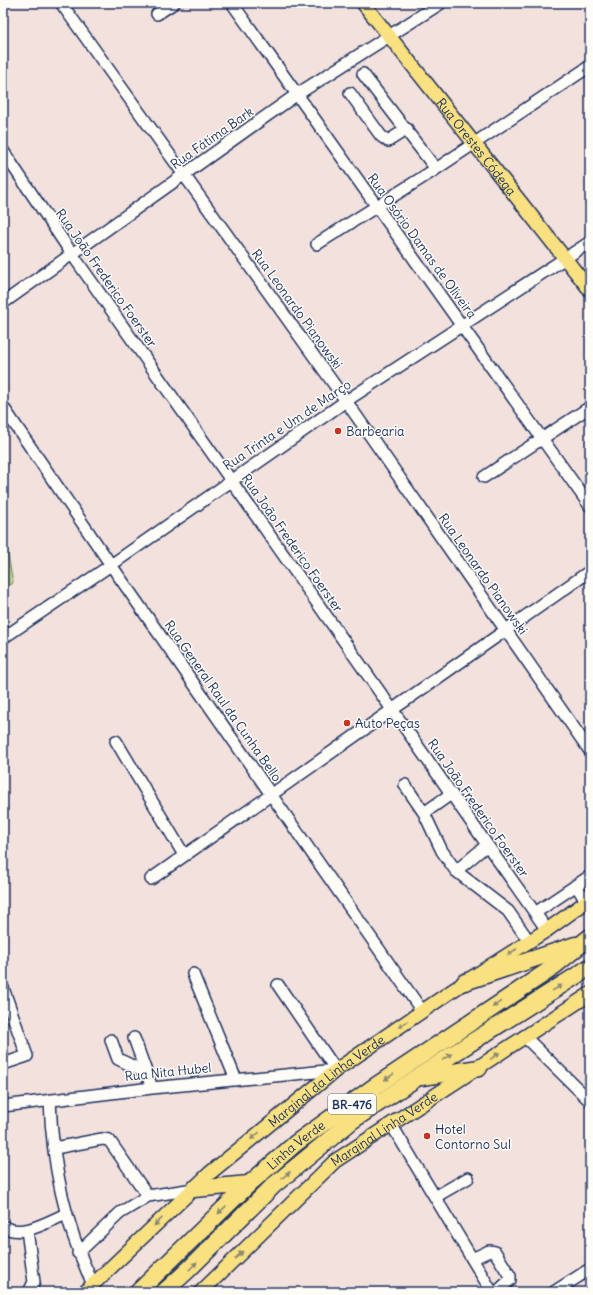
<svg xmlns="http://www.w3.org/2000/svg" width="593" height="1295" font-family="Delius,sans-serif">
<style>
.green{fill:#c4d285;stroke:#708072}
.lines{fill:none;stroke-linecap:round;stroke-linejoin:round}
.minor-casing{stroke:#1b2f5e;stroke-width:14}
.major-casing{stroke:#1b2f5e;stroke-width:16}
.highway-casing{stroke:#1b2f5e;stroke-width:19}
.minor{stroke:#fdfcf7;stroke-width:11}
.major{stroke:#f9e181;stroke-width:13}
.highway{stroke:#f9e181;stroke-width:16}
.oneway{fill:#8a8870}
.poi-dot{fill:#c8321e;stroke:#fdfcf7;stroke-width:1.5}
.labels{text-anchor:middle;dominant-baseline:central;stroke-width:3;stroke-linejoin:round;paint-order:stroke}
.shield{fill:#fdfcf7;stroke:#5f6c8c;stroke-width:1}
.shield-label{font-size:12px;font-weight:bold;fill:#1b2f5e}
.street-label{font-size:13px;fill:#1b2f5e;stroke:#fdfcf7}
.poi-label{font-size:13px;fill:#1b2f5e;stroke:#fdfcf7;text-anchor:start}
</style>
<rect width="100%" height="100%" fill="#f3e1dd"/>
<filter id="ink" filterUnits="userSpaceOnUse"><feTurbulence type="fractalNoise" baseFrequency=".025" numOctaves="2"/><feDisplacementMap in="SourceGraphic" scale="8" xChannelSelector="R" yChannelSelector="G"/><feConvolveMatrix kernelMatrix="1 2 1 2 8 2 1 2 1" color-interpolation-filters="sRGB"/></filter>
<g filter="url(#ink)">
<!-- green -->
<path class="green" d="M3 526 13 583 3 590Z"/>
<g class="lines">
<!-- minor casing -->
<g class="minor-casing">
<path id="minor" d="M61 3 346 401 590 751
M232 3 590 506
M157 14 174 3
M363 74 436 169
M350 93 381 136 388 141 407 129
M3 151 72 254 547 930
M317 244 436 169 590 66
M3 303 296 95 441 3
M3 407 111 565 422 1011
M484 477 590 407
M3 638 111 565 346 401 590 242
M116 741 184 855
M405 785 424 813 442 851 456 871 508 911 529 941
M424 813 451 794
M456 871 487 845
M151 879 590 571
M576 885 586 901
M535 913 590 876
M193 974 236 1080
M3 988 27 1056 3 1064
M524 1036 590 1101
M134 1038 152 1088
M111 1040 118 1059 147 1073
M50 1100C52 1164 65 1226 93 1284
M3 1106 152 1088 336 1070 278 985
M391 1124 492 1292
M55 1148 102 1139 109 1140 148 1196
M435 1197 468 1178
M3 1226C21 1239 49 1221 66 1214
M27 1230 34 1282 29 1292
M78 1253 120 1213 148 1196 194 1189
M472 1259 489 1251 495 1252 510 1276V1280L497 1292
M554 1292 590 1269"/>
</g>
<!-- major casing -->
<g class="major-casing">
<g id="major">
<path id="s1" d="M363 3 590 290"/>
<path id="s2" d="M85 1292 210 1173 336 1070 465 982 547 930 590 899"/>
<path id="s3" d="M201 1292 335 1161 590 994"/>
</g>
</g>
<!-- highway casing -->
<g class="highway-casing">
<g id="highway">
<path d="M465 982 575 945"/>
<path d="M422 1077 479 1068"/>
<path d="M194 1189 249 1184"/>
<path id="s4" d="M138 1292 249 1184 296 1143 371 1089 548 971 590 937"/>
<path d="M164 1292 188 1270 274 1185 353 1120 453 1054 590 967"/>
</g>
</g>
<!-- minor -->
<use href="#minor" class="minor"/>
<!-- major -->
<use href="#major" class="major"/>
<!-- highway -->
<use href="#highway" class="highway"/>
</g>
<!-- one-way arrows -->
<defs><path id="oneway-solid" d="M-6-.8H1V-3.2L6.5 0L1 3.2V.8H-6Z"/></defs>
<g class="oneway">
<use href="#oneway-solid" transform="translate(512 952) rotate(147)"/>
<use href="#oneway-solid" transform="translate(557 988) rotate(-32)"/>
<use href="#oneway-solid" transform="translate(497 1004) rotate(146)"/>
<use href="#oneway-solid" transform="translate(403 1024) rotate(146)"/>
<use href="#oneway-solid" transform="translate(495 1056) rotate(-35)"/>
<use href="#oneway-solid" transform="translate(447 1057) rotate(-34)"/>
<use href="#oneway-solid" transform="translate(389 1077) rotate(146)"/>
<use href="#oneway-solid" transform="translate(255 1136) rotate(141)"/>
<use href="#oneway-solid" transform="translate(286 1175) rotate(-39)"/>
<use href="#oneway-solid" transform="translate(222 1210) rotate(137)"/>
<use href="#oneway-solid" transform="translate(158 1222) rotate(137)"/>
<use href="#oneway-solid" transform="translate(239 1255) rotate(-44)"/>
<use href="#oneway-solid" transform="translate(193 1266) rotate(-45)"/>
</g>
</g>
<!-- markers -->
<g class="poi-dot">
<circle cx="338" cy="431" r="4"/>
<circle cx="347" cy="723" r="4"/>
<circle cx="427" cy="1136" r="4"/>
</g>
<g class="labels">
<!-- shield labels -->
<rect class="shield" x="328" y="1094" width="48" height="20" rx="3"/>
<g class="shield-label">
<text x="352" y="1104">BR-476</text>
</g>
<!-- street labels -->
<g class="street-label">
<text transform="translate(212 138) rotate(-35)">Rua Fátima Bark</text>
<text stroke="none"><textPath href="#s1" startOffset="183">Rua Orestes Códega</textPath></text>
<text transform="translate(422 246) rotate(54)">Rua Osório Damas de Oliveira</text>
<text transform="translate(106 278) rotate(55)">Rua João Frederico Foerster</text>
<text transform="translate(297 309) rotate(54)">Rua Leonardo Pianowski</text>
<text transform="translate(287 425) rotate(-34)">Rua Trinta e Um de Março</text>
<text transform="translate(292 543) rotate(55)">Rua João Frederico Foerster</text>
<text transform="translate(483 574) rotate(55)">Rua Leonardo Pianowski</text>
<text transform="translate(223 701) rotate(55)">Rua General Raul da Cunha Bello</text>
<text transform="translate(478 808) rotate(55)">Rua João Frederico Foerster</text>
<text transform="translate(168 1072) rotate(-6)">Rua Nita Hubel</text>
<text stroke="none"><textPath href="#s2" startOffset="321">Marginal da Linha Verde</textPath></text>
<text stroke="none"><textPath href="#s3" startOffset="246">Marginal Linha Verde</textPath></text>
<text stroke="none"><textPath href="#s4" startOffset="216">Linha Verde</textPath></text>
</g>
<!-- poi labels -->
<g class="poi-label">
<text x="346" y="431">Barbearia</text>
<text x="355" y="723">Auto Peças</text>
<text x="435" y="1129">Hotel<tspan x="435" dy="15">Contorno Sul</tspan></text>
</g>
</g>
<!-- margin -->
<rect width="593" height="1295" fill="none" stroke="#fdfcf7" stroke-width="16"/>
<rect x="8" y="8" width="577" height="1279" fill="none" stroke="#1b2f5e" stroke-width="1.5" filter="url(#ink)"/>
</svg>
